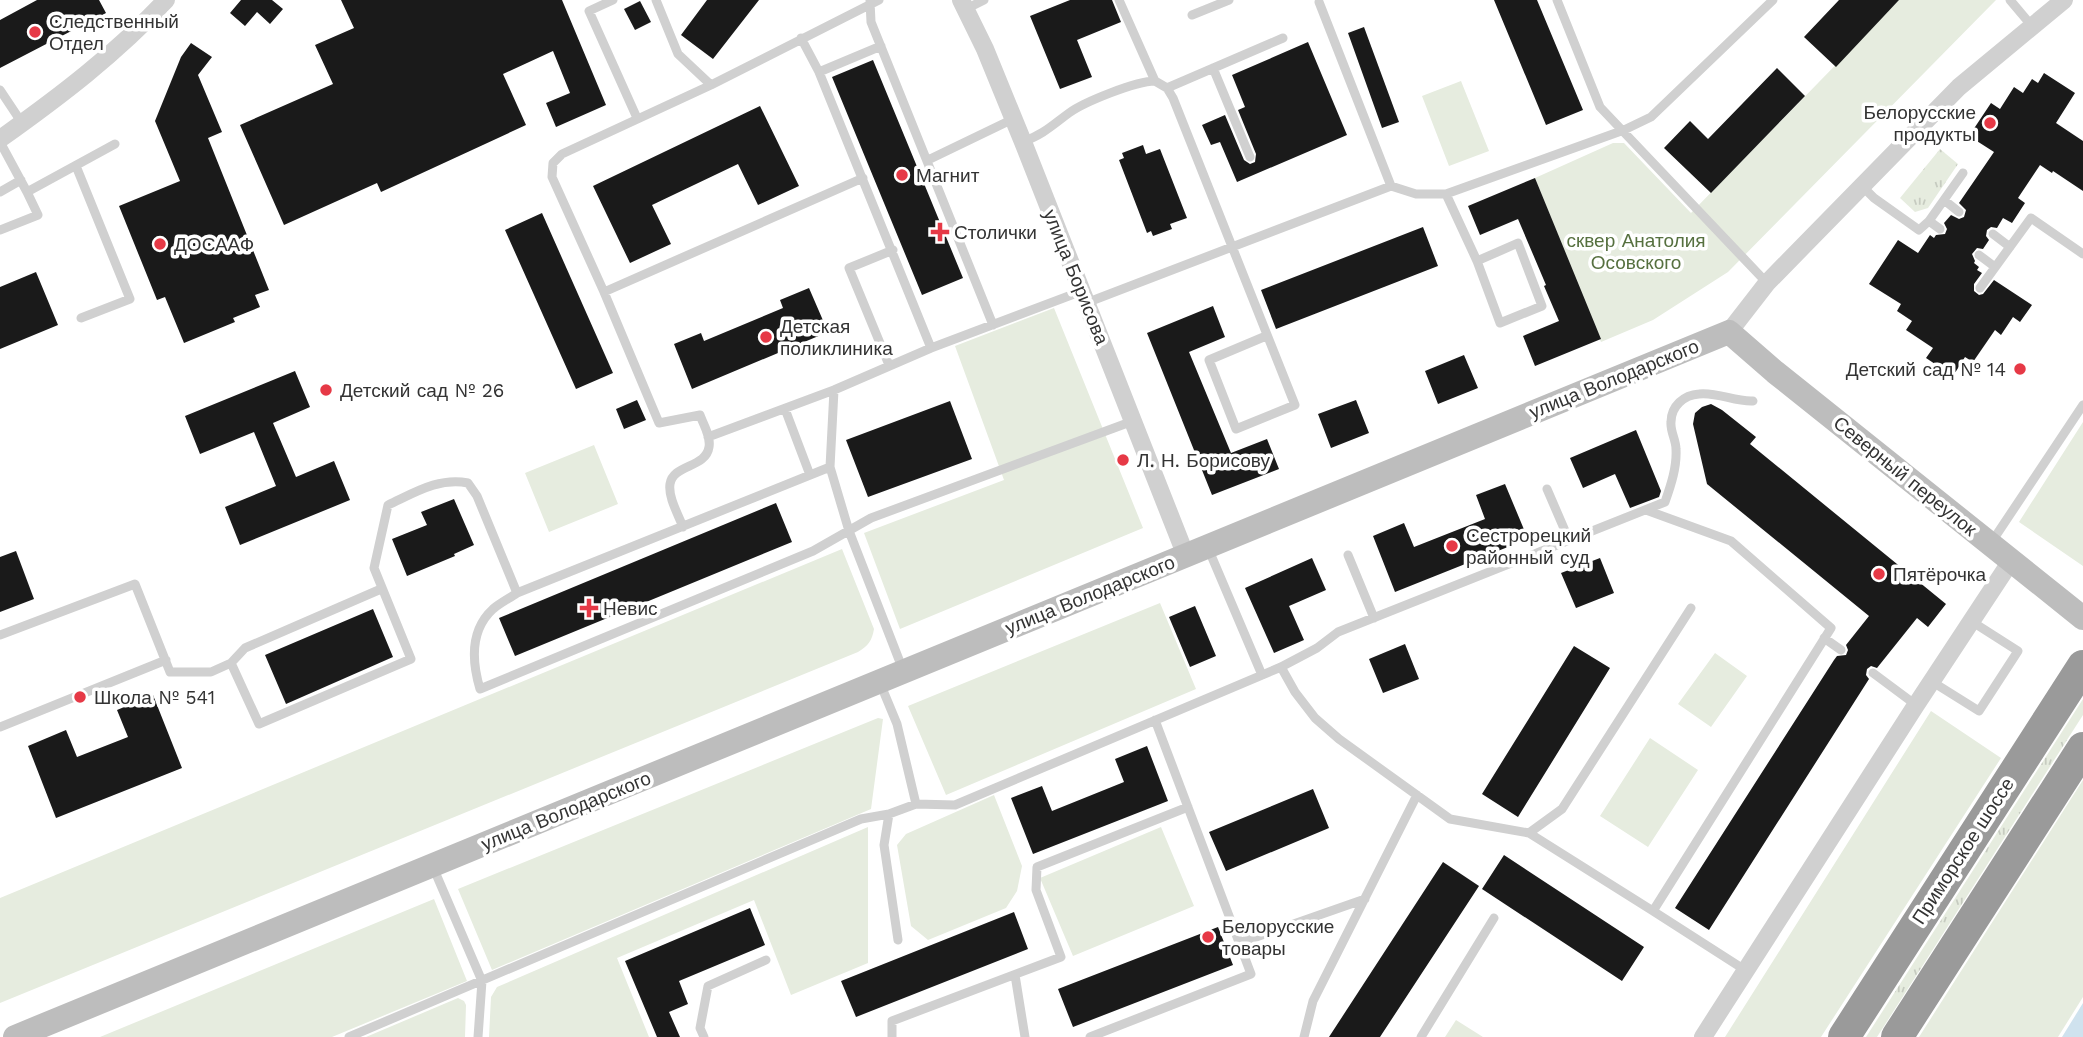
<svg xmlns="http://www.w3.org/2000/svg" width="2083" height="1037" font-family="'Work Sans',sans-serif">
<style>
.grass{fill:url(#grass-tufts)}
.park{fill:#e6ecdf}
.water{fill:#cfe2ee}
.building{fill:#1a1a1a}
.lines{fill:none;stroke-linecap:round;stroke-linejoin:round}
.lane{stroke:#d0d0d0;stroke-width:9}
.street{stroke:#d0d0d0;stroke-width:18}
.secondary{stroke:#bdbdbd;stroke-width:24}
.highway{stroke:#9a9a9a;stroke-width:32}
.poi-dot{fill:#e63946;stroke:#fff;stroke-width:2.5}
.labels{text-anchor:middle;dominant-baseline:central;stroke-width:7;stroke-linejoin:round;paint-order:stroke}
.poi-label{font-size:19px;fill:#333;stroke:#fff;text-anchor:start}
.park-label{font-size:19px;fill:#56703f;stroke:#fff}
.street-label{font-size:19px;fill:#333;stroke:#fff}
</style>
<defs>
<pattern id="grass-tufts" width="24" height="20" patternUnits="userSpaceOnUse" patternTransform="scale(1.75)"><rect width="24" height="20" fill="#e6ecdf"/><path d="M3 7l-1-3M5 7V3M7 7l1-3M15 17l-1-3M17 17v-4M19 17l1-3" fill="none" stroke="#c6cbc0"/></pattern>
</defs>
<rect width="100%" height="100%" fill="#fff"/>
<!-- grass -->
<path class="grass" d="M1940 149 1958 164 1928 208 1915 212 1900 198Z
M2083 699V715L1877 1037H1866Z"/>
<!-- park -->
<path class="park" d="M1899 0H1996L1728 272 1653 320 1601 342 1535 178 1613 143H1624L1691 213Z
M1461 81 1489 151 1449 166 1422 96Z
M1054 308 1143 528 900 629 864 533 1004 480 955 346Z
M2083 422V566L2019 522Z
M594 445 618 504 549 532 525 473Z
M842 549 874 629C872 641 868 646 858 652L0 1003V898Z
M1160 603 1196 689 946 795 908 706Z
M1715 653 1747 676 1711 727 1678 704Z
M1931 711 2001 758 1821 1037H1725Z
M878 718 883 719 871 809 492 970 458 889Z
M1650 738 1698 770 1648 847 1600 816Z
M2083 780V997L2058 1037H1919Z
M994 795 1022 866 1017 891 1006 908 928 940 911 926 897 845 906 834Z
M868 827V963L791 995 754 900 617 958 649 1037H489L491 997 497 987Z
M1161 827 1194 906 1073 956 1040 878Z
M434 899 467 981 332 1037H100Z
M458 998 464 1001 466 1005 465 1037H366Z
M1456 1020 1483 1037H1445Z"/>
<!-- water -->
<path class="water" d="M2083 1003V1037H2062Z"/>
<!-- building -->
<path class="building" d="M37 0H99L106 13 0 68V20Z
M241 0H272L283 9 270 24 257 12 245 26 230 13Z
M341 0H562L606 105 556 127 546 103 570 93 553 51 503 74 526 125 381 192 377 183 284 225 240 125 333 84 315 45 354 28Z
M707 0H759L713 59 681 35Z
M1070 0H1112L1121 22 1077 40 1092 77 1060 89 1030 16Z
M1494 0H1537L1583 110 1546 125Z
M1839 0H1899L1836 67 1804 37Z
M640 1 651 22 635 30 624 9Z
M1364 27 1399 122 1382 128 1348 33Z
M1308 42 1347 135 1237 182 1220 142 1211 145 1202 125 1225 115 1244 160 1250 164 1255 162 1256 154 1238 110 1245 107 1232 75Z
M191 43 212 57 198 75 222 132 208 138 269 290 255 295 260 307 233 318 235 322 184 343 165 297 157 300 119 206 180 181 155 121 181 57Z
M873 60 963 278 922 295 832 77Z
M1777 68 1805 96 1711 193 1664 148 1690 121 1708 139Z
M2044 73 2075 93 2056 123 2083 141V191L2053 171 2052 173 2040 165 2018 198 2025 203 2012 223 2003 218 1997 228 1991 227 1987 230 1986 236 1989 240 1983 249 1977 248 1972 254 1975 261 1974 263 1979 267 1977 270 1982 273 1974 284V291L1979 295 1983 294 1994 280 2032 305 2020 322 2013 317 2001 335 1995 330 1973 362 1965 357 1953 376 1926 358 1933 348 1906 330 1912 321 1897 311 1901 304 1869 284 1898 240 1918 253 1930 235 1934 238 1936 235 1945 234 1947 229 1944 223 1951 215 1959 219 1964 217 1966 210 1959 203 1994 152 1969 136 1991 103 2000 109 2014 87 2023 93 2032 79 2038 83Z
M760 106 799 186 758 205 738 164 652 205 671 244 630 263 593 186Z
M1143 145 1146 154 1160 149 1187 218 1170 224 1172 229 1153 236 1151 231 1147 233 1119 160 1124 158 1122 153Z
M1535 178 1601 339 1535 366 1523 336 1559 321 1544 286 1546 285 1518 219 1480 235 1468 206Z
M542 213 613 373 576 389 505 230Z
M1423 227 1438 266 1276 329 1261 290Z
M36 272 58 325 0 349V287Z
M809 288 828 332 692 389 674 344 701 333 704 341 783 308 780 300Z
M1213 306 1225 337 1189 352 1231 453 1267 439 1279 469 1212 495 1147 333Z
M1464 355 1478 388 1438 404 1425 371Z
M295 371 310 407 273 423 296 477 334 461 350 500 240 545 225 507 276 486 254 432 200 454 185 416Z
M637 400 646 420 624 429 616 409Z
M1356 400 1369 433 1331 448 1318 414Z
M950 401 972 459 868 497 846 440Z
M1711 404 1722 410 1756 437 1750 444 1946 604 1928 627 1917 618 1877 668 1871 666 1867 669 1866 675 1869 679 1709 930 1675 908 1834 660 1837 656 1846 655 1848 650 1846 645 1869 616 1707 484 1693 424 1695 413 1702 407Z
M1636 430 1661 491 1659 497 1630 508 1615 474 1583 488 1570 458Z
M1505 484 1528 539 1395 592 1373 536 1404 523 1414 547 1485 519 1476 495Z
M454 499 474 545 454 554 455 556 407 576 392 539 427 525 421 512Z
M776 503 792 542 515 656 499 618Z
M16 551 34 599 0 612V557Z
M1312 558 1326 590 1289 606 1304 640 1274 653 1245 588Z
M1600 558 1614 593 1576 608 1561 573Z
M1195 606 1216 656 1190 667 1169 617Z
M373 609 393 657 286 704 265 655Z
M1405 644 1419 679 1383 693 1369 659Z
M1574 646 1610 668 1518 817 1482 794Z
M153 695 182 768 56 818 28 746 66 730 77 757 128 737 117 710Z
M1147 746 1168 801 1033 854 1011 798 1042 786 1052 811 1124 782 1115 759Z
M1313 789 1329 828 1226 871 1209 832Z
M1504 855 1644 947 1622 981 1482 889Z
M1443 862 1479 886 1380 1037H1329Z
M750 908 765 945 679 981 688 1004 669 1012 680 1037H657L625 961Z
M1014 912 1028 949 856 1017 841 981Z
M1218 927 1233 965 1073 1027 1058 989Z"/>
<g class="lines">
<!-- lane -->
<path class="lane" d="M613 0 589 11 637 118
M656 0 678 54 711 85
M1119 0 1155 81 1167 88 1173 98 1295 405 1236 429 1209 360 1266 336
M1557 0 1600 107 1767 283
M2010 0 2032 26
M870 1 871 22 993 325
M1319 2 1391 186
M966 9 984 0
M1192 15 1229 0
M801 38 819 72 931 348
M1213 68 1250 157
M819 72 881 46
M1167 88 1283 38
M0 90 22 123
M0 142 27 192 115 144
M1023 142C1045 133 1050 127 1069 113 1084 102 1136 81 1155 81
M928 160 1013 119
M76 166 130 299 81 318
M863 178 604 292 552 177 553 163 562 154 711 85 879 0
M1862 186 1874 198 1919 230 1929 221 1963 173
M0 192 21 180
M1446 194 1477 261 1518 243 1542 306 1500 323 1477 261
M1944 200 1959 212
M1929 221 1940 229
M0 230 38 215 27 192
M1993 234 2010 247
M1979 255 1995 267
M1980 288 2031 218 2083 254
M604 292 659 423 700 415C703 424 711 436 709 447 706 468 673 464 670 484 668 497 678 514 683 527
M1086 303 1391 186 1416 194H1446L1624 130 1651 117 1773 0
M889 365 849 268 893 250
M834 390 830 467 849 531 903 670
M785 409 810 475
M708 437 834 390 931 348 1082 291
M1547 489 1569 540
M1991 543 2083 405
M1208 548 1262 675
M1348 555 1374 618
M517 593C510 598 500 603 493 609 470 630 472 662 480 689L813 551 871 518 1133 421
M0 635 135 584 170 672H211L231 663 259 724 411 659 374 568 388 505C414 493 439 477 468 483L477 496 517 593 830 467
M1824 638 1841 650
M231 663 245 648 381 589
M1281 667 1295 692 1315 718 1339 739 1450 819 1529 833 1653 911 1831 628 1731 541 1646 510
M1873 673 1916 705
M1931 681 1979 711 2018 651 1971 621
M880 683 897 724 916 804
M0 727 166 660
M889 814 884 845 898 940
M1529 833 1562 809 1691 608
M433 867 482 981 478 1037
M1653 911 1745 970
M1239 943 1365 899
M1015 975 1025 1037
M349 1037 861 819 889 814 916 804 955 805 1281 667 1317 648 1338 632 1665 502C1671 485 1677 467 1676 449 1676 440 1670 431 1671 422 1671 406 1684 395 1699 394 1718 392 1735 402 1753 401
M704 1037 700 1028 708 986 766 960
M892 1037V1021L1061 957 1036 890 1037 867 1188 807
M1090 1037 1251 974 1155 720
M1304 1037 1313 1001 1417 795
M1421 1037 1494 918"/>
<!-- street -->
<path class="street" d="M961 0 985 49 1023 142 1186 556
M0 139C59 97 116 54 166 0
M1729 332 1767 283 1959 87 2064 0
M1703 1037 1916 705 2011 561"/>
<!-- secondary -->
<path class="secondary" d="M15 1037 1729 332 1775 372 2083 618"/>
<!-- highway -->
<path class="highway" d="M1844 1037 2083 666
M1897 1037 2083 748"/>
</g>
<!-- markers -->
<g class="poi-dot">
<circle cx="35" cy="32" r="7"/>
<circle cx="1990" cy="123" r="7"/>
<circle cx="902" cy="175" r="7"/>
<path d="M936.5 221.5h7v7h7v7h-7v7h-7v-7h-7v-7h7z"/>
<circle cx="160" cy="244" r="7"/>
<circle cx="766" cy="337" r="7"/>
<circle cx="2020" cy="369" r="7"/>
<circle cx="326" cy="390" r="7"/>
<circle cx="1123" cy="460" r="7"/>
<circle cx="1452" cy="546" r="7"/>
<circle cx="1879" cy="574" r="7"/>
<path d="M585.5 597.5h7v7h7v7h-7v7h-7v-7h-7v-7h7z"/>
<circle cx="80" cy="697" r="7"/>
<circle cx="1208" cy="937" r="7"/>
</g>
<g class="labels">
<!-- poi labels -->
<g class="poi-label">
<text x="49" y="21">Следственный<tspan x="49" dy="22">Отдел</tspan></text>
<text x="1976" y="112" text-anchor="end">Белорусские<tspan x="1976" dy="22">продукты</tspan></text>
<text x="916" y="175">Магнит</text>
<text x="954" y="232">Столички</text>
<text x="174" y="244">ДОСААФ</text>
<text x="780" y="326">Детская<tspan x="780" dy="22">поликлиника</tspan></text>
<text x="2006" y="369" text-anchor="end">Детский сад № 14</text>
<text x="340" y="390">Детский сад № 26</text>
<text x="1137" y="460">Л. Н. Борисову</text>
<text x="1466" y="535">Сестрорецкий<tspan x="1466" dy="22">районный суд</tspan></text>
<text x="1893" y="574">Пятёрочка</text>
<text x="603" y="608">Невис</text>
<text x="94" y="697">Школа № 541</text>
<text x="1222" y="926">Белорусские<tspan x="1222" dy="22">товары</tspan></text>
</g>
<!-- park labels -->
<g class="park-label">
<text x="1636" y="240">сквер Анатолия<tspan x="1636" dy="22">Осовского</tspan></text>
</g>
<!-- street labels -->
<g class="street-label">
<text transform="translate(1076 277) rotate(68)">улица Борисова</text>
<text transform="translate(1614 379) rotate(-22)">улица Володарского</text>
<text transform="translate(1905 476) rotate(39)">Северный переулок</text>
<text transform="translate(1090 595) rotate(-22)">улица Володарского</text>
<text transform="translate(566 811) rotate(-22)">улица Володарского</text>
<text transform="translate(1963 851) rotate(-57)">Приморское шоссе</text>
</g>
</g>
</svg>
